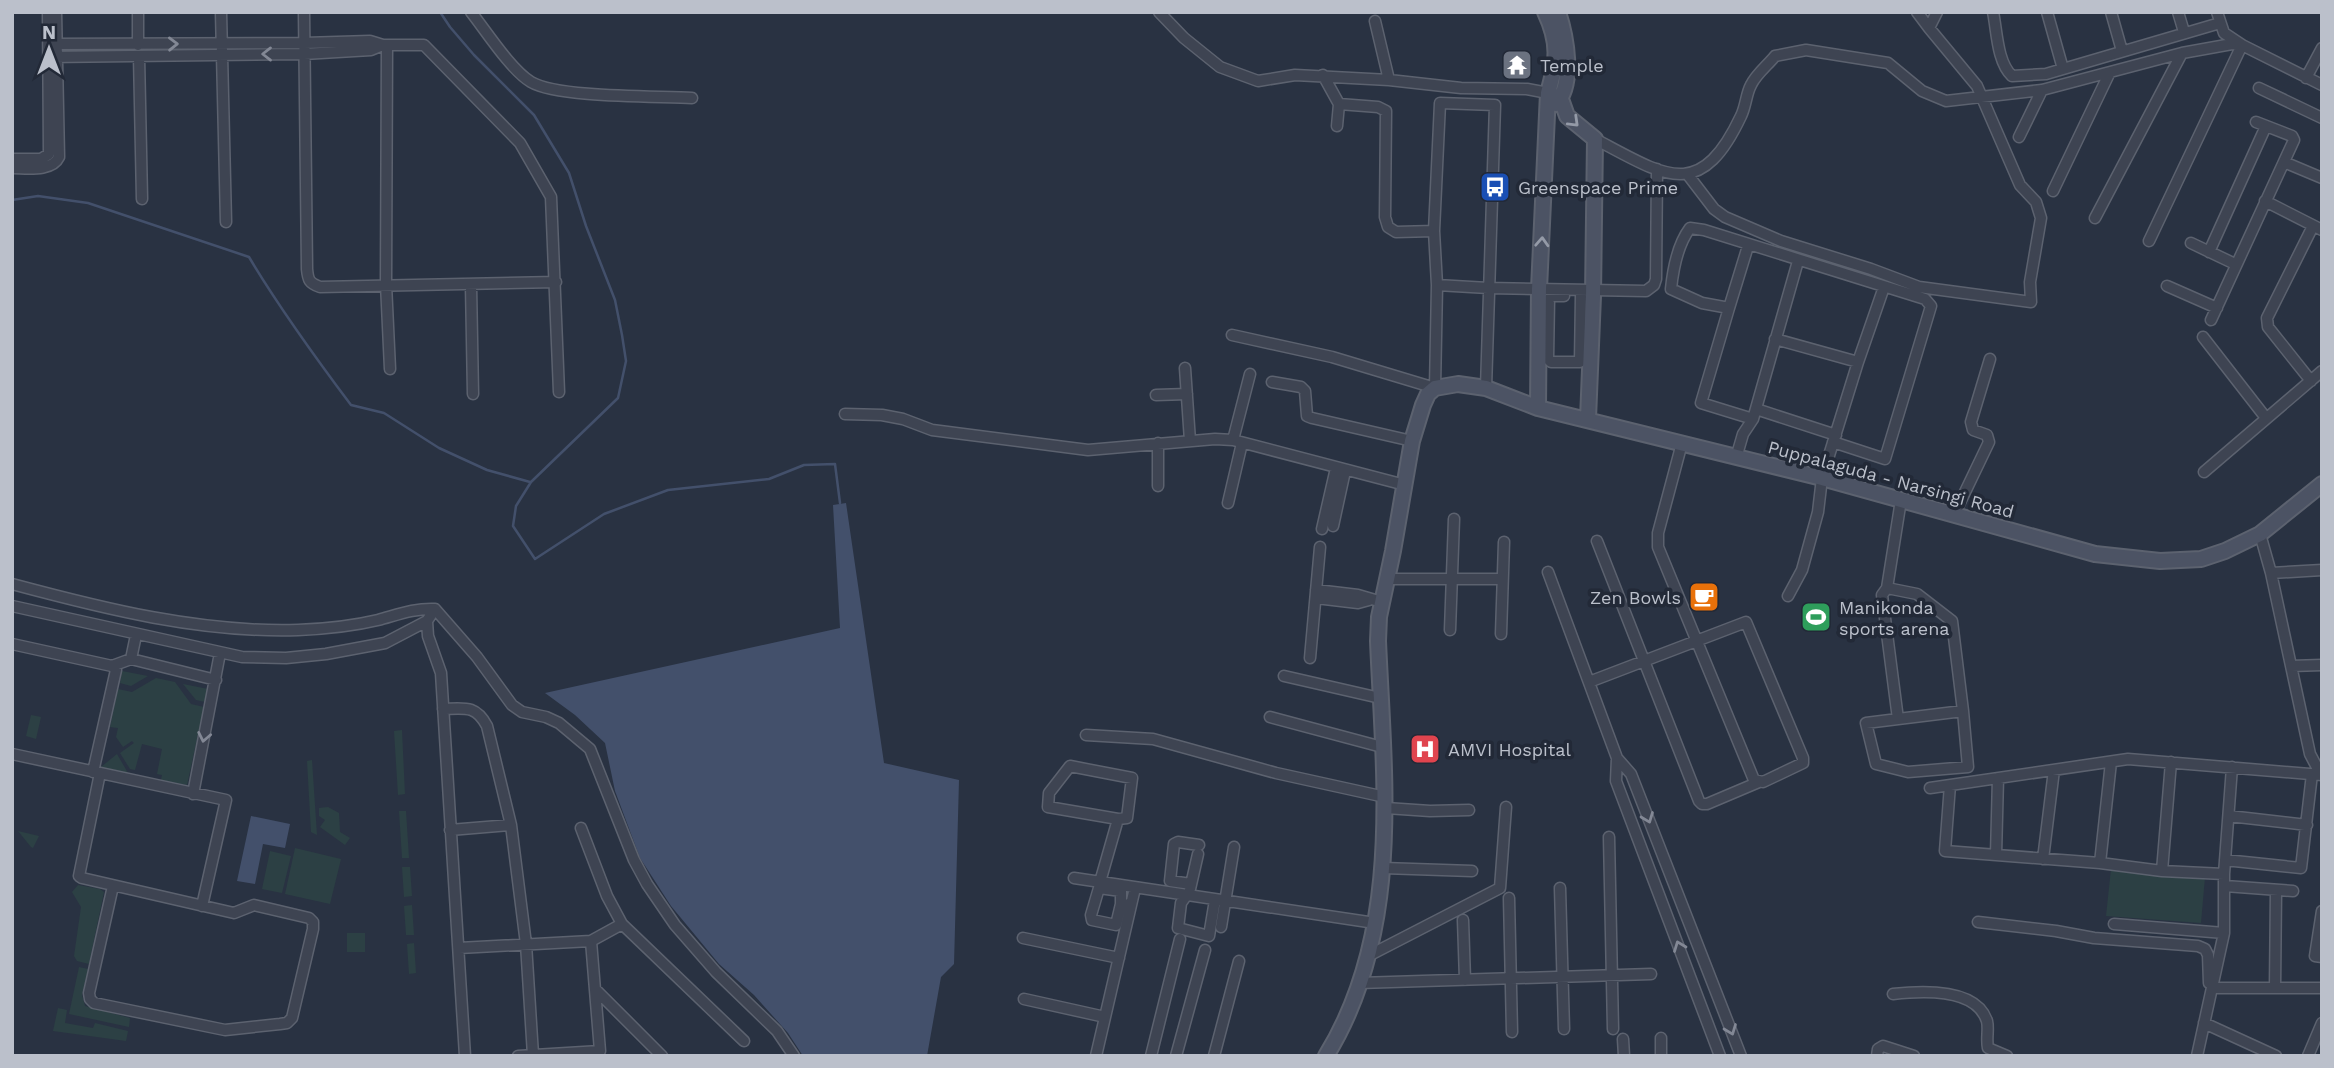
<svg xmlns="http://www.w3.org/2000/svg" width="2334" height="1068" font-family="'Work Sans',sans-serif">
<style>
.green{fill:#2c4044}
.water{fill:#43506b}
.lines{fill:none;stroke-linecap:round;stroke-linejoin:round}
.stream{stroke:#43506b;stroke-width:2.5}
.street-casing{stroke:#5c626f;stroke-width:13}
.secondary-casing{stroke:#5c626f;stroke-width:18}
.street{stroke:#3e4452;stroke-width:10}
.secondary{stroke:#4c5364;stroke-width:14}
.oneway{stroke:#838895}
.oneway2{stroke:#949aa7}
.labels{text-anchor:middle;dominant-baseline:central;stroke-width:7;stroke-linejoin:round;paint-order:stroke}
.poi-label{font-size:18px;fill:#bbc0cb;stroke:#222937;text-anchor:start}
.street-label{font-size:18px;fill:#bbc0cb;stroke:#222937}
</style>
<rect width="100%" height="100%" fill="#293242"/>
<!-- green -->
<path class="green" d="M122 671 148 676 131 686 120 683Z
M156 678 175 682 191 704 204 707 187 785 161 780 162 775 157 774 162 749 142 744 135 770 130 769 120 753 134 743 132 741 123 747 116 737 118 728 110 727 118 689 132 692Z
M183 684 208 689 205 702 196 700Z
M31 715 41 717 36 739 26 736Z
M402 730 405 794 398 795 394 731Z
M117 754 128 773 101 767Z
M312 760 317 835 311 832 307 761Z
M328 807 339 813 340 832 350 838 345 845 320 827 325 820 319 816V808Z
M399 811H406L409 858H402Z
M18 831 39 836 33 848 31 847Z
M295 848 341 859 330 904 285 894Z
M270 851 291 856 282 893 262 889Z
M402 867H410L412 896 404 897Z
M2111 869 2205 877 2201 923 2106 916Z
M78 885 100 889 104 892 89 964 77 961 74 956 81 907 72 892Z
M412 905 414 935H406L404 906Z
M347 933H365V952H347Z
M414 943 416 973 409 974 407 944Z
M79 967 88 969 82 995 85 1006 130 1018 129 1027 69 1014Z
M58 1008 67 1010 65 1023 93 1028 95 1023 128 1031 126 1041 53 1031Z"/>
<!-- water -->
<path class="water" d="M846 503 884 763 959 780 954 964 941 977 927 1056H803L788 1033 754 995 719 964 671 906 640 858 615 791 605 743 575 715 545 693 840 628 833 505Z
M251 816 290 824 285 848 263 844 255 884 237 881Z"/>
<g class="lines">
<!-- stream -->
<path class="stream" d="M440 12 450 27 474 55 534 115 569 173 586 226 615 300 622 335 626 361 618 398 531 482 516 506 513 526 535 559 604 514 668 490 769 479 804 465 835 464 840 503
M12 200 38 196 88 203 249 257C280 309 315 357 351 405L384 413 439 448 487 470 530 482"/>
<!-- street casing -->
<g class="street-casing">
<path id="street" d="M138 12V45
M221 12 226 222
M304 12 307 269C308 280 309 283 320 287L556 282
M471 12C486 31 511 70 531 82 558 98 657 96 692 98
M1159 12 1184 38 1220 67 1258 81 1295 75 1389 80
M1917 12 1929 28
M1993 12C1997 31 1997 62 2012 76L2046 74 2220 23
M2047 12 2063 69
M2111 12 2122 51
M2178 12 2184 32
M1375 21 1389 80 1461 88 1527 89 1548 93
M49 44 304 43 370 41 383 45H424L520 143 551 197 559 392
M387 45 386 284 390 369
M139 56 142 199
M49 57 304 54 371 50 383 45
M1323 75 1339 104 1337 126
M2306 78 2322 48
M2259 88 2322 118
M1339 104 1378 107 1386 111 1385 217 1388 227 1396 232 1434 231 1437 285 1488 288 1646 291 1654 285 1656 279 1657 169
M2019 137 2042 90
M1595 139C1665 176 1700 203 1741 116 1746 106 1746 94 1751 85 1756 74 1768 65 1775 56L1806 50 1888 63 1922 91 1946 101 2042 90 2182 53 2232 44 2242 45 2322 85
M12 159H41L49 154 48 12
M2284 162 2322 178
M12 168C27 168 52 172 59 157L56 12
M1688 175 1714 209 1725 217 1781 241 1871 269 1919 287 2031 302 2030 282 2041 218 2036 202 2020 185 1977 86 1929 28 1937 12
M2053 191 2109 74
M2265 201 2322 230
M2095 218 2182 53
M1434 231 1440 103 1495 105 1486 388
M2149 241 2242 45 2224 33 2217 12
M2191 243 2235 264
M1748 246 1729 308 1702 303 1671 289C1673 269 1678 244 1690 228L1704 230 1925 299 1931 306 1885 459 1833 442
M2209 252 2266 126
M471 285 473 394
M2167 286 2217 308
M1564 296H1552L1549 299 1548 359 1551 362H1580L1581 296
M1729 308 1701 403 1753 419
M2211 320 2294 140 2292 136 2256 122
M1232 335 1332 357 1435 388 1437 285
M2203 337 2266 418
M1775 339 1858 362
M1185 368 1190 441
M1250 374 1233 440 1405 485
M2311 381 2268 327 2267 318 2313 226
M1272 382 1301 387 1305 391 1307 416 1312 418 1412 441
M1156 395 1187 394
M1756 409 1836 435
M845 414 882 415 903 419 932 430 1088 450 1215 439 1233 440
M1158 443V486
M1736 458 1743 434 1753 419 1798 261
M2204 472 2322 371
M1228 503 1242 443
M1954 515 1989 442 1987 435 1973 430 1971 422 1990 359
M1333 526 1345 471
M1322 529 1336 468
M2260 534 2271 573 2310 754 2321 775
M1597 541 1699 801 1702 804H1707L1759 782
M1548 572 1617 758 1631 774 1741 1056
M2271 573 2322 570
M1387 579H1501
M12 584C105 609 201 633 298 630 323 629 353 626 378 620 397 615 414 608 435 609L477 657 512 705 522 712 546 717 559 723 590 749 634 860 647 884 675 925 716 972 777 1031 794 1056
M1887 588 1917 594 1952 621 1963 711
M1316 590 1358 595 1382 602
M1788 596 1802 570 1818 512 1822 478 1858 362 1884 287
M1316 598 1358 603 1369 600
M12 606 242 657 286 658 326 654 385 643 427 621 435 609
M427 621 428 636 441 673 465 1056
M1450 630 1454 519
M1501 634 1504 542
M12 644 112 666 116 670 93 772
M1310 658 1320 547
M131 659 136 635
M112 666 131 659 216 680
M2291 666 2322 665
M1284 676 1380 698
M1589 682 1746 622 1803 758V763L1763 782 1754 780 1658 547V533L1682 443
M443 709C465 708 476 705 487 726L511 825 526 944 533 1055
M1270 717 1382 747
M1898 719 1963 711 1968 767 1908 772 1876 764 1866 723 1898 719 1882 595 1887 588 1901 500
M1086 735 1153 739 1276 773 1385 797
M12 754 226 800 202 906
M1617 758 1616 781 1720 1056
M2111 762 2100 863 2162 871
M2171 762 2162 871 2224 874
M100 773 79 876 82 878 234 913 254 905 309 918 313 922V929L292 1018 287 1023 280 1024 225 1030 94 1003 90 999 89 993 113 886
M1950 785 1945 851 2100 863
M1930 788 2128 759 2322 775
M193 794 220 653
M1386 808 1430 811 1469 810
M2229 816 2307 825
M450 830 511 825
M1609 837 1613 1029
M1996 855 1998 778
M2043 859 2054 770
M2225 860 2301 868 2312 774
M1383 868 1472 871
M1074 878 1375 923
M1100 882 1118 819 1127 818 1132 778 1070 766 1049 793 1048 807 1118 819
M1191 884 1170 881 1174 844 1178 842 1199 845
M2225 886 2293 891
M1560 888 1564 1029
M1190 889 1198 854
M1186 896 1181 903 1178 928 1209 936 1215 900
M1509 898 1512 1032
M1121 904V891L1099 888 1091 915 1092 920 1116 925 1121 904 1131 905
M2322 911 2315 956 2322 957
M1463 920 1465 980
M1978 922 2056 931 2094 938 2198 946 2205 949 2208 955 2209 983H2212
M622 924 744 1041
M2114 924 2224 933
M1221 927 1234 847
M1023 938 1119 958
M459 948 591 941 622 924 607 896 581 828
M1368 956 1500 888 1506 807
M1359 983 1651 974
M2213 988H2322
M2275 988 2276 890
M595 989 662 1056
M1893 994C1920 991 1976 987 1987 1021 1989 1029 1986 1039 1988 1048L2007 1056
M1024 999 1105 1017
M2204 1023 2276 1056
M1623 1039 1624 1056
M518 1056 600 1051 591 941
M1096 1056 1135 888
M1151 1056 1180 939
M1176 1056 1205 950
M1214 1056 1239 961
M1661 1056V1038
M1877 1056 1878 1049 1883 1046 1914 1056
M2197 1056 2224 933V874L2232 767
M2308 1056 2322 1023"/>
</g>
<!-- secondary casing -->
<g class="secondary-casing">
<path id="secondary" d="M1548 93 1561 99 1567 116 1595 139 1593 296 1588 419
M1556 104C1575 84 1566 36 1558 12
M1538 408 1539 289 1548 93C1557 61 1560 44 1545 12
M1326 1056C1403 931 1384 780 1378 641L1379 617 1393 551 1412 441 1423 405 1428 394 1435 388 1458 384 1486 388 1538 408 1822 478 2095 554 2160 561 2201 559 2225 551 2260 534 2322 484"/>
</g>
<!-- street -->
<use href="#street" class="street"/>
<!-- secondary -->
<use href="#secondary" class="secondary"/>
</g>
<!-- one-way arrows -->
<defs><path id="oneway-chevron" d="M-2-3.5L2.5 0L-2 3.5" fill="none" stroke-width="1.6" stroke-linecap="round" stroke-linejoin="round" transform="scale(1.75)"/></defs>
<g class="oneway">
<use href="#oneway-chevron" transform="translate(173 44) rotate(-1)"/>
<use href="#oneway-chevron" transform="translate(267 54) rotate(180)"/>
<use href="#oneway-chevron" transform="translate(204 737) rotate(101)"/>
<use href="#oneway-chevron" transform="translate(1648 818) rotate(69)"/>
<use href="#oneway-chevron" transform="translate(1679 946) rotate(-111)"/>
<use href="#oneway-chevron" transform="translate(1731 1030) rotate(69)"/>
</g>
<g class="oneway2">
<use href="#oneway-chevron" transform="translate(1574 122) rotate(44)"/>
<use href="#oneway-chevron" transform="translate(1542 242) rotate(-87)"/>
</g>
<!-- icons -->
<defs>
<g id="temple-square" transform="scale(1.575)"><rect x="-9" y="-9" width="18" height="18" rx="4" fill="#6b7280" stroke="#222937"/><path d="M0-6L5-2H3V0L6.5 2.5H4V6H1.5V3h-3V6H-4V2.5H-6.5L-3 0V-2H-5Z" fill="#fff"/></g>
<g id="bus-square" transform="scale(1.575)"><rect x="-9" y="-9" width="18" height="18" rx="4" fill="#1a4fb4" stroke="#222937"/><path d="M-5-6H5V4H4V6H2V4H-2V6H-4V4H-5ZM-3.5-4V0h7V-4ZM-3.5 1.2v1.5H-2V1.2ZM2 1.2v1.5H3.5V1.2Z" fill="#fff"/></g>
<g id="cafe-square" transform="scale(1.575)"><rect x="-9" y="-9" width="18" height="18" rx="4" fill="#e8710a" stroke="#222937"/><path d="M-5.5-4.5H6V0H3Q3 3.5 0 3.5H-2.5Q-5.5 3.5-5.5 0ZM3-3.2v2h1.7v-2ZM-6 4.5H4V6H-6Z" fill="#fff"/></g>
<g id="stadium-square" transform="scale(1.575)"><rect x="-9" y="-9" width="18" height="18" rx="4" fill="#2e9e5b" stroke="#222937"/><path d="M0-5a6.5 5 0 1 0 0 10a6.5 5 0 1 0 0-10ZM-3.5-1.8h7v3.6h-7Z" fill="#fff"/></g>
<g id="hospital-square" transform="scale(1.575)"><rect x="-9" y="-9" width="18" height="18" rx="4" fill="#e0444e" stroke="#222937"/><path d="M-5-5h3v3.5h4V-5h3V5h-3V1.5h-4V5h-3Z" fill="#fff"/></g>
</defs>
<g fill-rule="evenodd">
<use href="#temple-square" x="1517" y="65"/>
<use href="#bus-square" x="1495" y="187"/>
<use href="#cafe-square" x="1704" y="597"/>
<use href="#stadium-square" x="1816" y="617"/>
<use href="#hospital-square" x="1425" y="749"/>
</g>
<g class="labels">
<!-- poi labels -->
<g class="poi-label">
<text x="1540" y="65">Temple</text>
<text x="1518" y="187">Greenspace Prime</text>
<text x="1681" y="597" text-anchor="end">Zen Bowls</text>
<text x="1839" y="607">Manikonda<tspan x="1839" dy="21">sports arena</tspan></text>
<text x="1448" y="749">AMVI Hospital</text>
</g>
<!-- street labels -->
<g class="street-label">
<text transform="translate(1891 479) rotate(15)">Puppalaguda - Narsingi Road</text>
</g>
</g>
<!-- border -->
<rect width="2334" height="1068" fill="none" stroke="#bbc0cb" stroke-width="28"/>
<!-- north arrow -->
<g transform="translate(49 49)" stroke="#222937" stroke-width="5" paint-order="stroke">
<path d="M0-5L12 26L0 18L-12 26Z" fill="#bbc0cb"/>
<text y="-10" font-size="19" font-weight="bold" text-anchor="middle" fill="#bbc0cb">N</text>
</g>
</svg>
